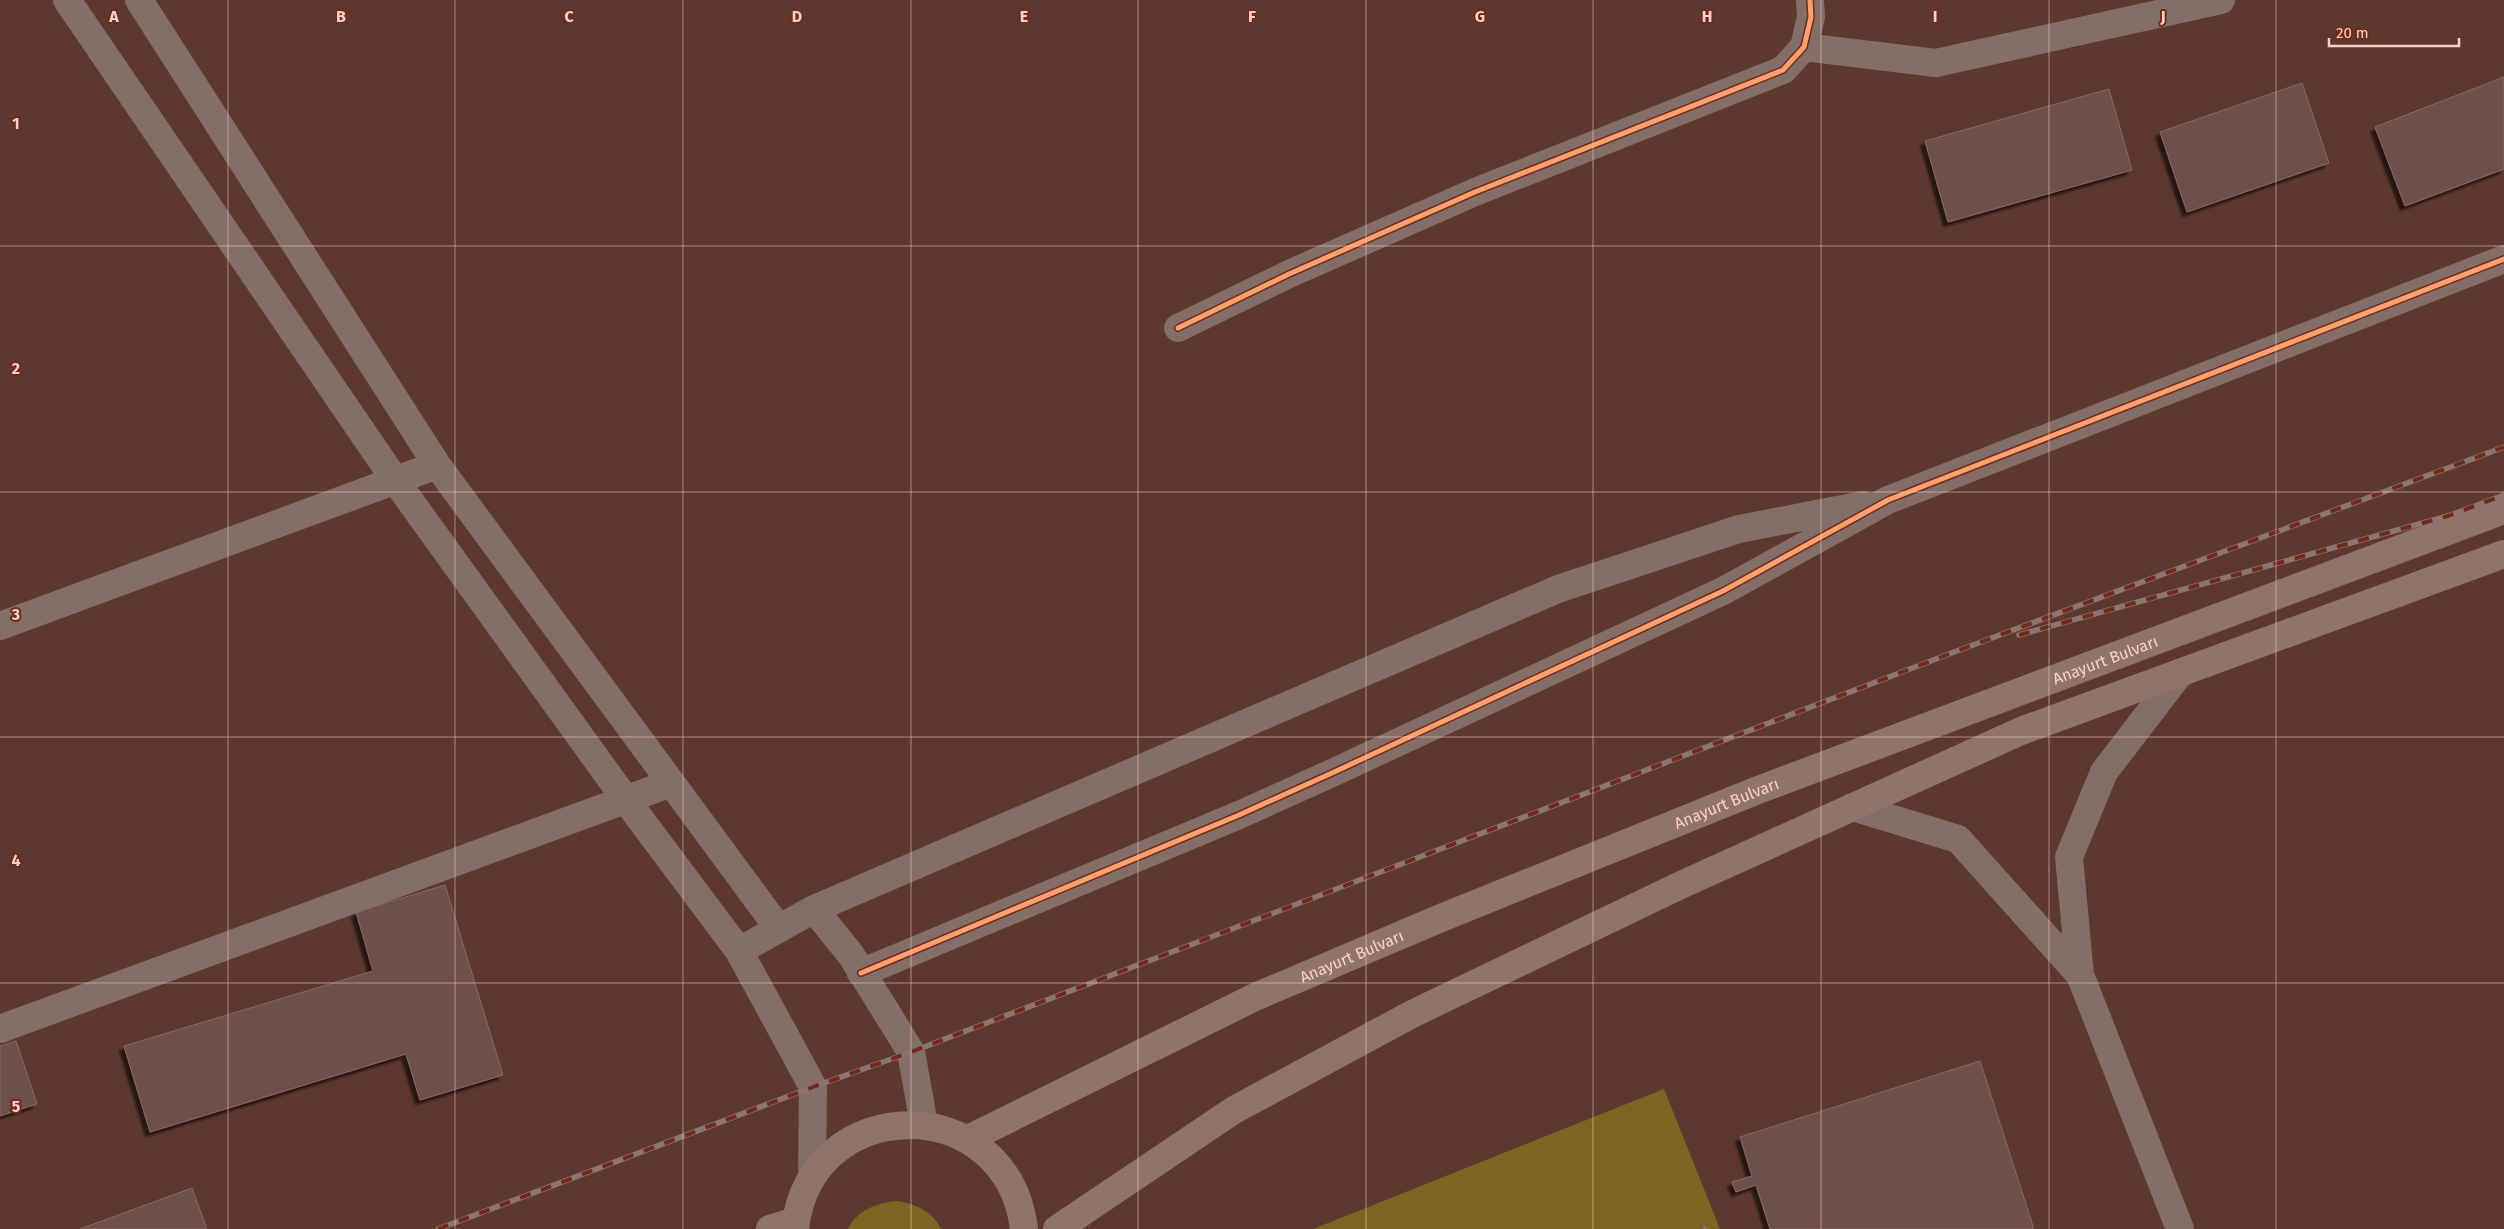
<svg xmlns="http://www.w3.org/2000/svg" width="2504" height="1229" font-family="'Fira Sans',sans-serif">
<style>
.green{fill:#7c6520}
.building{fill:#6e4f48;stroke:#896a62;filter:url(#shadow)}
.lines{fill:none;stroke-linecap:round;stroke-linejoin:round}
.path{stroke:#8a746f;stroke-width:3;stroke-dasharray:4 2.5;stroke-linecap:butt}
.minor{stroke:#836e68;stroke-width:28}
.major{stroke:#90736b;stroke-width:28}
.rail-casing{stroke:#8d746f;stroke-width:5.5}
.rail{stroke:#702b1c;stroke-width:4;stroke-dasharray:11;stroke-linecap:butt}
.cycleway-casing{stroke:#702b1c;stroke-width:8}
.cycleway{stroke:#fca06f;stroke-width:5}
.grid{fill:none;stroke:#fcd0c6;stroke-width:1;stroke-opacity:0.55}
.labels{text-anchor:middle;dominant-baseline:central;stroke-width:4;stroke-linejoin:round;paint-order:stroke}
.street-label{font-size:16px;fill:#fcd0c6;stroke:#702b1c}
.grid-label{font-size:16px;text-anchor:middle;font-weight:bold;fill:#fcd0c6;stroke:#702b1c;stroke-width:4;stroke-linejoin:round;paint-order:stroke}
</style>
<defs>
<filter id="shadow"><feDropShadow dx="-4.5" dy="4.5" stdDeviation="1" flood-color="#0009"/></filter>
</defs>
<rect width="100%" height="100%" fill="#5d382f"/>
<!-- green -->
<path class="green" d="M1664 1089 1720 1229H1313Z
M897 1201C915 1204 933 1211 941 1229H848C857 1210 877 1203 897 1201Z"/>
<!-- building -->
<path class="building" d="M2504 77V169L2405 206 2375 127Z
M2302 83 2329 163 2187 212 2160 132Z
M2109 89 2132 170 1948 222 1925 141Z
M445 885 503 1075 420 1100 406 1054 150 1132 124 1046 373 971 356 912Z
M16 1041 37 1104 0 1116V1046Z
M1980 1061 2034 1229H1770L1756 1185 1736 1192 1732 1182 1752 1176 1740 1137Z
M192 1188 207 1229H80Z"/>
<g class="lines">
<!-- path -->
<path class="path" d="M1704 1229 1705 1226"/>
<!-- minor -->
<path class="minor" d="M67 0 395 480 626 800 739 951 813 1087 812 1175
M139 0 437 465 779 929
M1804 47 1936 63 2221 0
M1178 328 1289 274 1475 192 1783 70 1804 47 1811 17 1810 0
M0 626 437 465
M2180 673 2104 772 2069 857 2080 975 2180 1229
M1853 807 1958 839 2080 975
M814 909 851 955 911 1052 924 1124
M739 951 814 909 1558 589 1739 529 1863 505
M861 973 1239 815 1332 773 1723 591 1888 500 2504 259
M0 1029 671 783"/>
<!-- major -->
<g class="major">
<path id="s1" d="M968 1139 1255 997 1441 918 1758 790 2504 510"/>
<path d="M770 1229 796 1221"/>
<path d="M795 1229C810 1091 1007 1090 1024 1229"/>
<path d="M1057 1229 1234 1110 1414 1013 1683 884 2021 731 2504 554"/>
</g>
<!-- rail casing -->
<g class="rail-casing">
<path id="rail" d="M2019 635 2448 516 2504 495
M438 1229 813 1087 911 1052 1949 654 2504 447"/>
</g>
<!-- rail -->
<use href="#rail" class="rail"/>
<!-- cycleway casing -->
<g class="cycleway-casing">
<path id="cycleway" d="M1178 328 1289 274 1475 192 1783 70 1804 47 1811 17 1810 0
M861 973 1239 815 1332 773 1723 591 1888 500 2504 259"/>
</g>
<!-- cycleway -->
<use href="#cycleway" class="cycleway"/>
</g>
<!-- grid -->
<path class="grid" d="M228 0V1229M455 0V1229M683 0V1229M911 0V1229M1138 0V1229M1366 0V1229M1593 0V1229M1821 0V1229M2049 0V1229M2276 0V1229M0 246H2504M0 492H2504M0 737H2504M0 983H2504"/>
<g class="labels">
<!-- street labels -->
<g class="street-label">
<text stroke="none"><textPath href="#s1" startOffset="1235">Anayurt Bulvarı</textPath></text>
<text stroke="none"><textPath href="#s1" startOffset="830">Anayurt Bulvarı</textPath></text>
<text stroke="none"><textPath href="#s1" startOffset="425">Anayurt Bulvarı</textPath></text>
</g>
</g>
<g class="grid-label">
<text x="114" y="22">A</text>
<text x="341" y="22">B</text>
<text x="569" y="22">C</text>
<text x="797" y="22">D</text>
<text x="1024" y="22">E</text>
<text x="1252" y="22">F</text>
<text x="1480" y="22">G</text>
<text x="1707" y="22">H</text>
<text x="1935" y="22">I</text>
<text x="2163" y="22">J</text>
<text x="16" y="129">1</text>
<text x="16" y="374">2</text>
<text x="16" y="620">3</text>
<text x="16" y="866">4</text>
<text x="16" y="1112">5</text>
</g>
<!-- scale -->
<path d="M2329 38v8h130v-8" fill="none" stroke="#fcd0c6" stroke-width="2.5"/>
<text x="2336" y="38" font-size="15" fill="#fcd0c6" stroke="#702b1c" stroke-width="4" paint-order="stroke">20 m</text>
</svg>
